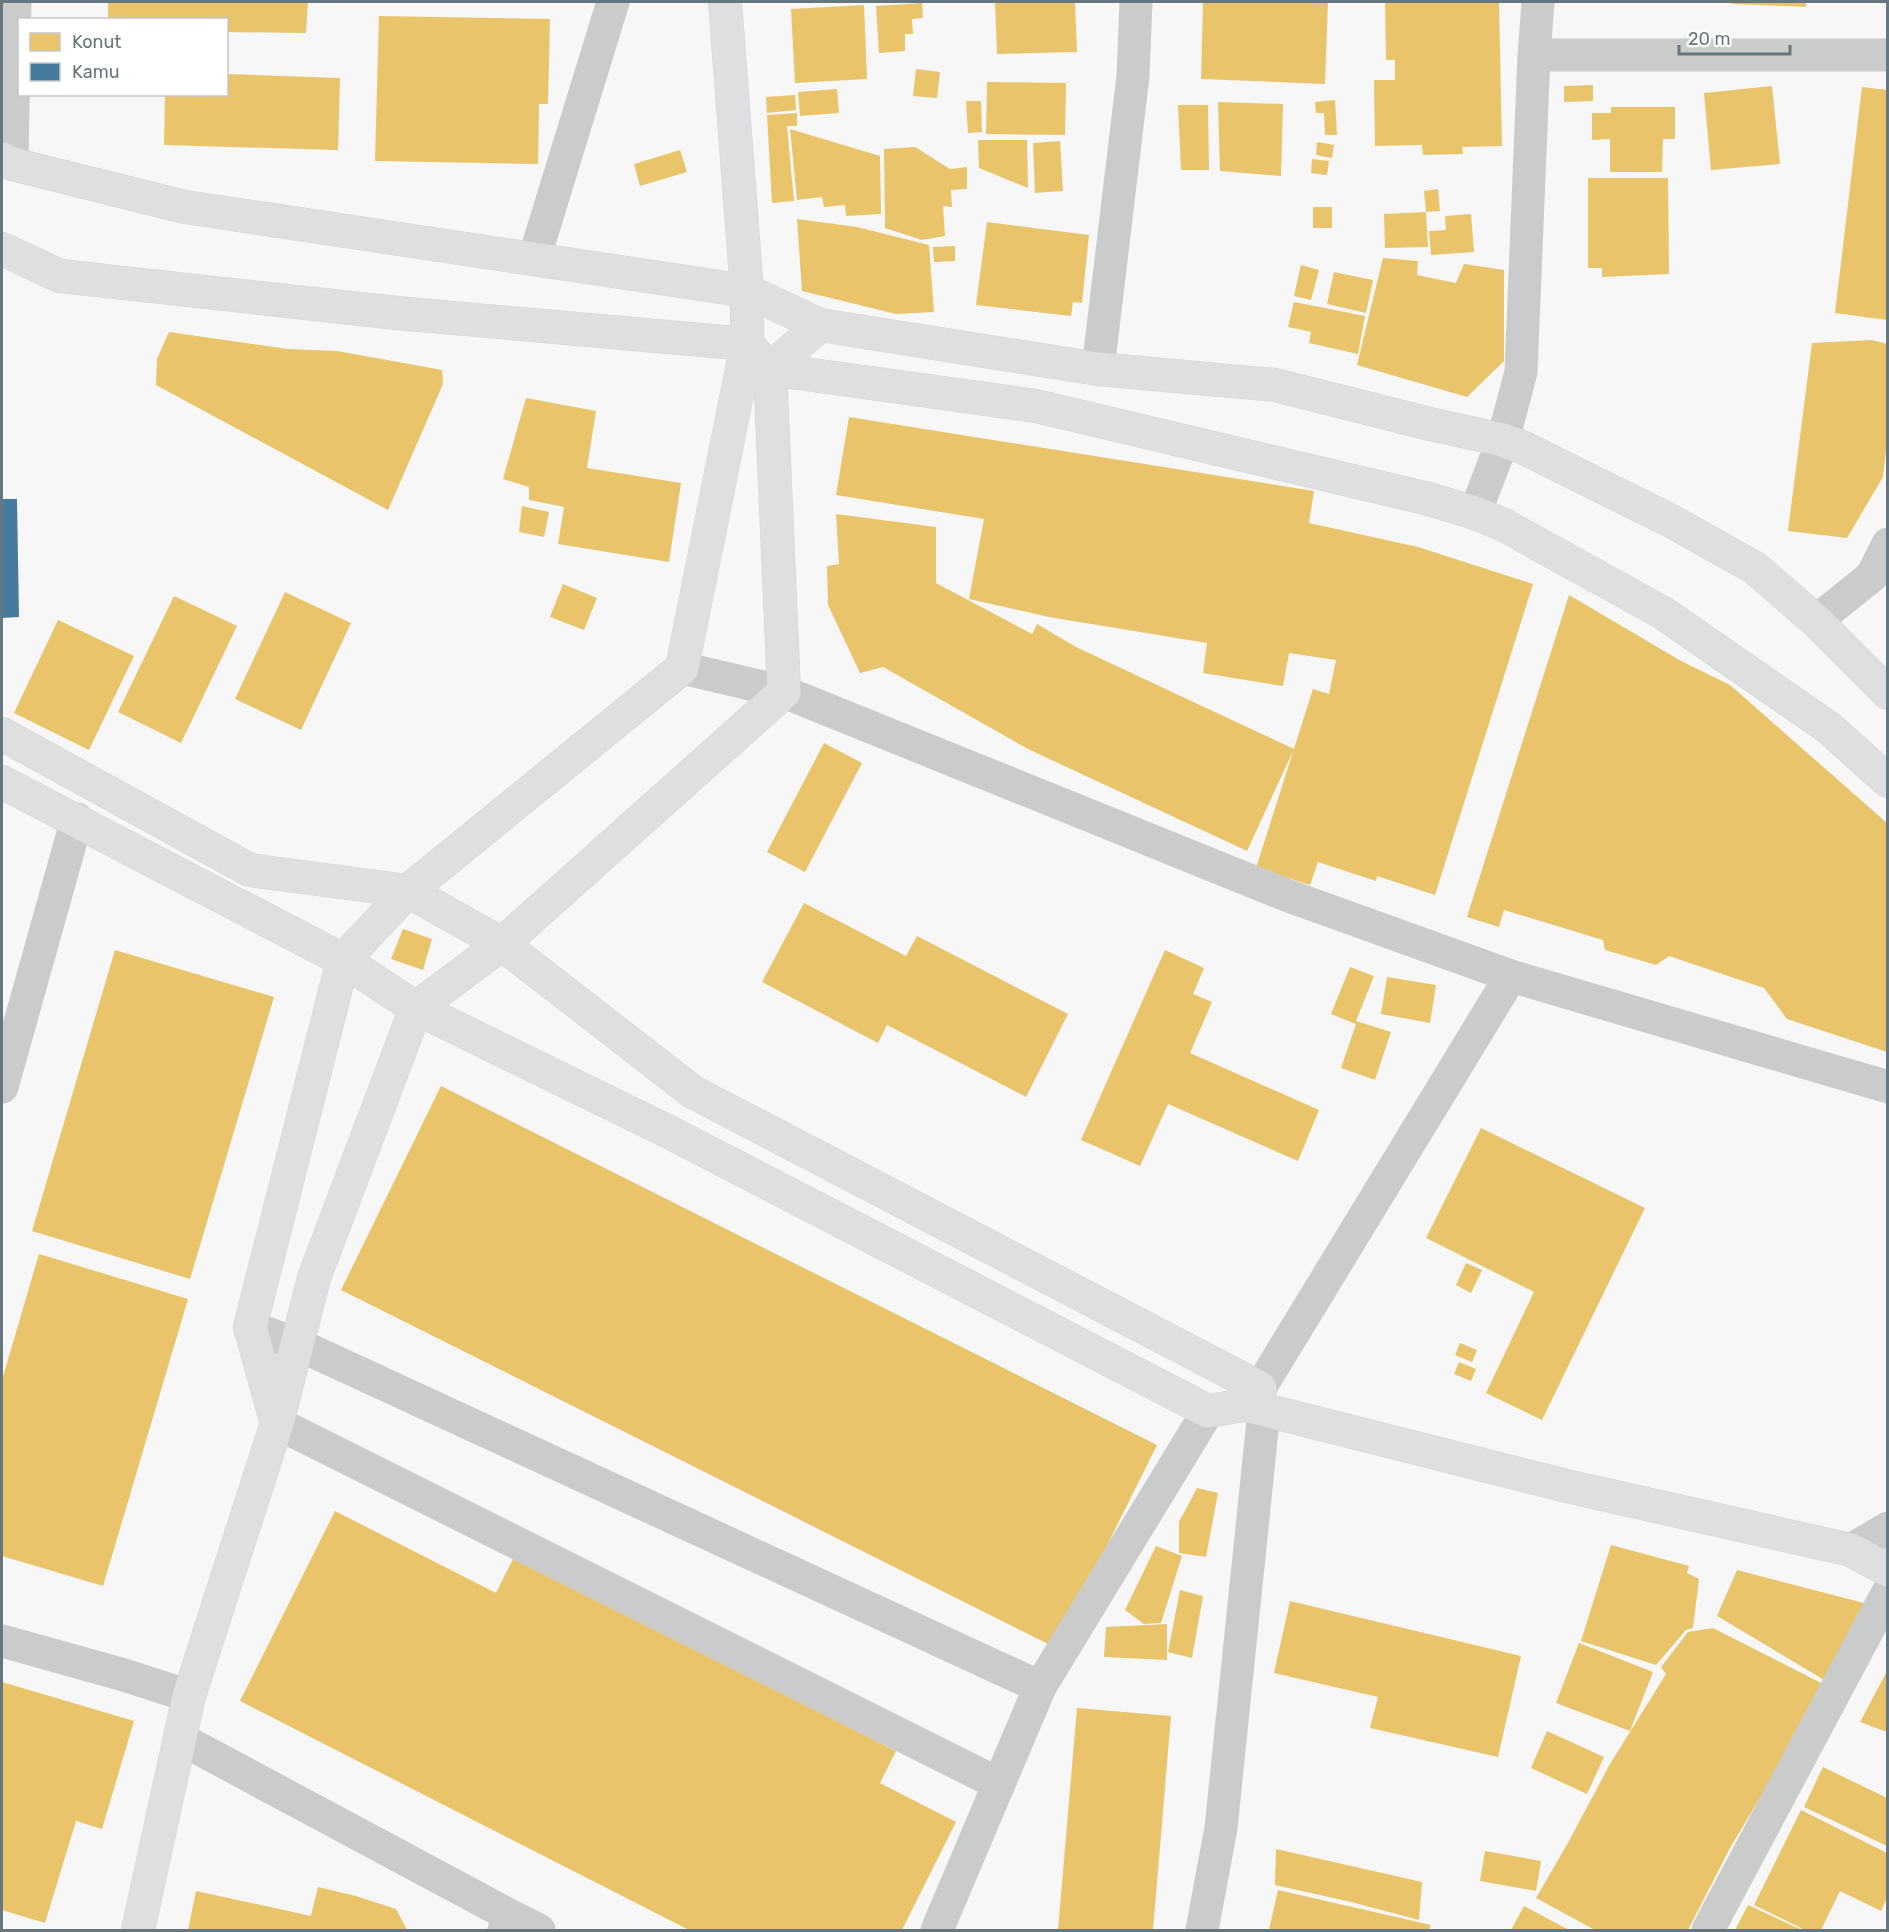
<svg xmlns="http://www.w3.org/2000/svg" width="1889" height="1932" font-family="Rubik,sans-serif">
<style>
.homes{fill:#e9c46a}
.public{fill:#457b9d}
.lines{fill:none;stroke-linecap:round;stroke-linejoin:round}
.secondary-casing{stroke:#d3d4d5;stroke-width:34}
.street{stroke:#cacccc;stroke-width:33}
.secondary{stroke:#dedfe0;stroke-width:33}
</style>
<rect width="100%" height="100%" fill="#f7f7f7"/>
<!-- homes -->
<path class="homes" d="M108 2H308L306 33 226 32V20H108Z
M995 2H1075L1077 52 997 54Z
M1203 2H1328L1325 84 1201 79Z
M1385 2H1499L1502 146 1462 147 1463 154 1423 155 1422 145 1375 146 1374 80H1395V60H1386Z
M1732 2H1806V7L1732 4Z
M922 3 923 18 912 19 913 34H905V51L879 53 876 6Z
M864 5 867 79 795 83 791 9Z
M379 16 550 19 548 104H539L538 164 375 161Z
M916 69 940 72 937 98 913 96Z
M226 74 340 78 338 150 164 145 165 94H226Z
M987 82 1066 83 1065 135 986 134Z
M1593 85V101L1564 102V86Z
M1772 86 1780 164 1711 170 1704 93Z
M1862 87 1887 90V320L1835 313Z
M837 89 839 113 800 116 798 92Z
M795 95 796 110 767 113 766 97Z
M1335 100 1337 135H1325L1324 113H1316L1315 102Z
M966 101H981L982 132 968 133Z
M1218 102 1283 104 1281 176 1220 171Z
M1178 105H1208L1209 170H1181Z
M1611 107H1675V139H1663L1662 172H1610V139L1592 140V113H1611Z
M797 113V126H787L794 201 772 203 767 115Z
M790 129 880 156 881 214 846 216 845 205 824 207 822 197 797 200Z
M978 140H1027L1028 188 979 168Z
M1060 141 1063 191 1035 193 1033 143Z
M1317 142 1334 145 1332 158 1316 155Z
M915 147 950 169 967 167V189L951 190 952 207 943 206 945 236 922 240 885 228 884 149Z
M680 150 687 172 640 186 634 164Z
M1312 159 1329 161 1327 175 1311 173Z
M1588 178H1668L1669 274 1602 277V268H1588Z
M1438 189 1440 211 1426 212 1428 247 1385 248 1384 214 1426 212 1424 191Z
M1313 207H1332V228H1313Z
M1471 214 1474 252 1431 255 1429 231 1446 230 1445 216Z
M797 219 857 227 929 245 934 312 896 314 802 291Z
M987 222 1089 235 1082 303 1073 302 1071 316 976 305Z
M955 246V261L934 262 933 247Z
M1383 258 1418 261 1417 275 1456 283 1464 264 1504 270V361L1467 397 1357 365Z
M1301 265 1319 270 1311 300 1294 296Z
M1334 272 1373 280 1366 313 1327 304Z
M1294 302 1365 316 1358 354 1309 343 1311 332 1288 327Z
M169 332 288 349 337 351 442 370 443 384 388 510 156 385 157 359Z
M1872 340 1887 344V441L1883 477 1847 538 1788 531 1812 343Z
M526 398 596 411 587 468 681 483 669 562 558 544 564 507 529 500V487L503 479Z
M849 417 1314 491 1309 523 1418 547 1533 584 1435 895 1377 876 1376 881 1318 862 1310 885 1256 868 1313 689 1329 694 1336 660 1289 653 1283 686 1203 673 1207 643 1049 617 969 599 984 519 836 495Z
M522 506 549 512 544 537 519 532Z
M836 514 936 527V583L1032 634 1037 624 1076 647 1294 749 1247 851 1028 749 883 667 860 673 828 605 827 566 839 564Z
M563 584 597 598 584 630 550 617Z
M285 592 351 623 301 730 235 699Z
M1569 595 1681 661 1730 685 1887 823V1052L1787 1019 1764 988 1669 956 1656 965 1605 950 1603 940 1504 910 1499 927 1467 917Z
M174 596 237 626 181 743 118 712Z
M58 620 134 656 89 750 14 713Z
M824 743 862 763 805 872 767 852Z
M804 903 906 956 917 936 1068 1014 1026 1097 887 1025 878 1043 762 982Z
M403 929 432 939 423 970 391 959Z
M115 950 274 997 190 1279 32 1231Z
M1165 950 1204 968 1193 994 1212 1002 1190 1053 1319 1110 1298 1161 1168 1104 1140 1166 1081 1140Z
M1350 967 1374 976 1356 1021 1391 1032 1375 1080 1341 1068 1356 1024 1331 1014Z
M1387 977 1436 985 1430 1023 1381 1014Z
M441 1086 1157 1445 1056 1648 341 1290Z
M1481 1128 1645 1208 1542 1420 1486 1393 1534 1292 1426 1238Z
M39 1254 188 1299 103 1586 2 1556V1380Z
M1466 1263 1482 1270 1471 1293 1456 1285Z
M1460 1343 1477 1350 1472 1362 1455 1355Z
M1459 1362 1476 1369 1471 1381 1454 1374Z
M1197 1488 1218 1493 1206 1557 1179 1553V1522Z
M335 1511 496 1593 514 1557 896 1751 880 1783 956 1822 902 1930H689L240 1701Z
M1611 1545 1689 1566 1687 1573 1699 1579 1693 1628 1686 1630 1656 1665 1581 1641Z
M1156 1546 1182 1556 1161 1623 1144 1624 1125 1610Z
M1737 1570 1864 1603 1826 1681 1717 1616Z
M1180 1590 1203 1596 1192 1658 1168 1652Z
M1290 1601 1521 1656 1498 1757 1370 1728 1378 1697 1274 1673Z
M1167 1624V1660L1104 1657 1106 1627Z
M1713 1628 1827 1686 1730 1848 1688 1930H1595L1536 1898 1569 1841 1610 1764 1666 1674 1661 1667 1688 1632Z
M1579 1643 1653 1672 1630 1731 1556 1703Z
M1886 1673 1887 1674V1732L1860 1722Z
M2 1682 134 1721 102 1829 76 1821 45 1923 2 1910Z
M1077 1708 1171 1716 1153 1930H1058Z
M1547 1731 1604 1757 1587 1794 1531 1768Z
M1823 1767 1887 1798V1846L1804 1807Z
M1801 1810 1887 1853V1898L1881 1911 1840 1891 1821 1930H1805L1754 1905Z
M1276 1849 1422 1882 1419 1920 1351 1902 1275 1885Z
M1485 1851 1541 1861 1536 1891 1480 1881Z
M318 1887 356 1896 396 1909 407 1930H188L196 1891 311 1916Z
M1278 1890 1431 1925 1429 1930H1269Z
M1748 1905 1802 1930H1735Z
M1524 1906 1569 1930H1511Z"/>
<!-- public -->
<path class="public" d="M2 499H17L19 617 2 618Z"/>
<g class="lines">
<!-- secondary casing -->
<g class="secondary-casing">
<path id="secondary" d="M2 159 12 164 185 207 747 291 820 325 1098 369 1275 385 1430 424 1503 440 1524 448 1671 521 1755 568 1816 621 1888 693
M2 249 60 276 397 313 747 344 770 369 1036 406 1429 499 1475 513 1504 525 1663 613 1829 728 1888 781
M2 734 250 870 408 891 502 944 693 1092 1260 1388 1245 1405 1208 1411 669 1132 416 1008 343 960 2 782
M1245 1405 1571 1487 1851 1550 1888 1570
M276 1420 250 1327 343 960 408 891 682 668 747 344V291L725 2
M138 1930 189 1696 277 1423 314 1278 416 1008 502 944 784 692 770 369 820 325"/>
</g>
<!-- street -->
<path class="street" d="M1534 55H1888
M12 164 15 2
M534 259 613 2
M1098 369 1133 76 1136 2
M1475 513 1503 440 1521 372 1534 55 1538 2
M1816 621 1872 576 1888 544
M682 668 784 692 1286 895 1511 976 1888 1087
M2 1087 77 819
M250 1327 297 1344 1040 1687
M1260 1388 1511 976
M277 1423 999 1784
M1851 1550 1888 1528
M2 1641 124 1675 189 1696
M181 1739 511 1916 504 1930
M511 1916 539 1930
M937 1930 1040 1687 1208 1411
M1202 1930 1221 1828 1264 1411
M1708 1930 1888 1592"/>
<!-- secondary -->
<use href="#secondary" class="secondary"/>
</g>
<!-- border -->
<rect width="1889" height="1932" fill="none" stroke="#66767e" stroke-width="6"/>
<!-- legend -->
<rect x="18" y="18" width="210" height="78" fill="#ffffff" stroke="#c2c8cb" stroke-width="1.5"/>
<rect x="30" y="33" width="30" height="18" fill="#e9c46a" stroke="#c2c8cb" stroke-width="1.5"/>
<text x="72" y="48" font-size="18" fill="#66767e">Konut</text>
<rect x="30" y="63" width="30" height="18" fill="#457b9d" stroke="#c2c8cb" stroke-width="1.5"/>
<text x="72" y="78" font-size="18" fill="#66767e">Kamu</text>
<!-- scale -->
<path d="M1679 45v9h111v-9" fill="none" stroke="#66767e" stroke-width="3"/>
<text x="1688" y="45" font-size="18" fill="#66767e" stroke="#ffffff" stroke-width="4.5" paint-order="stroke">20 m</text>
</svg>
